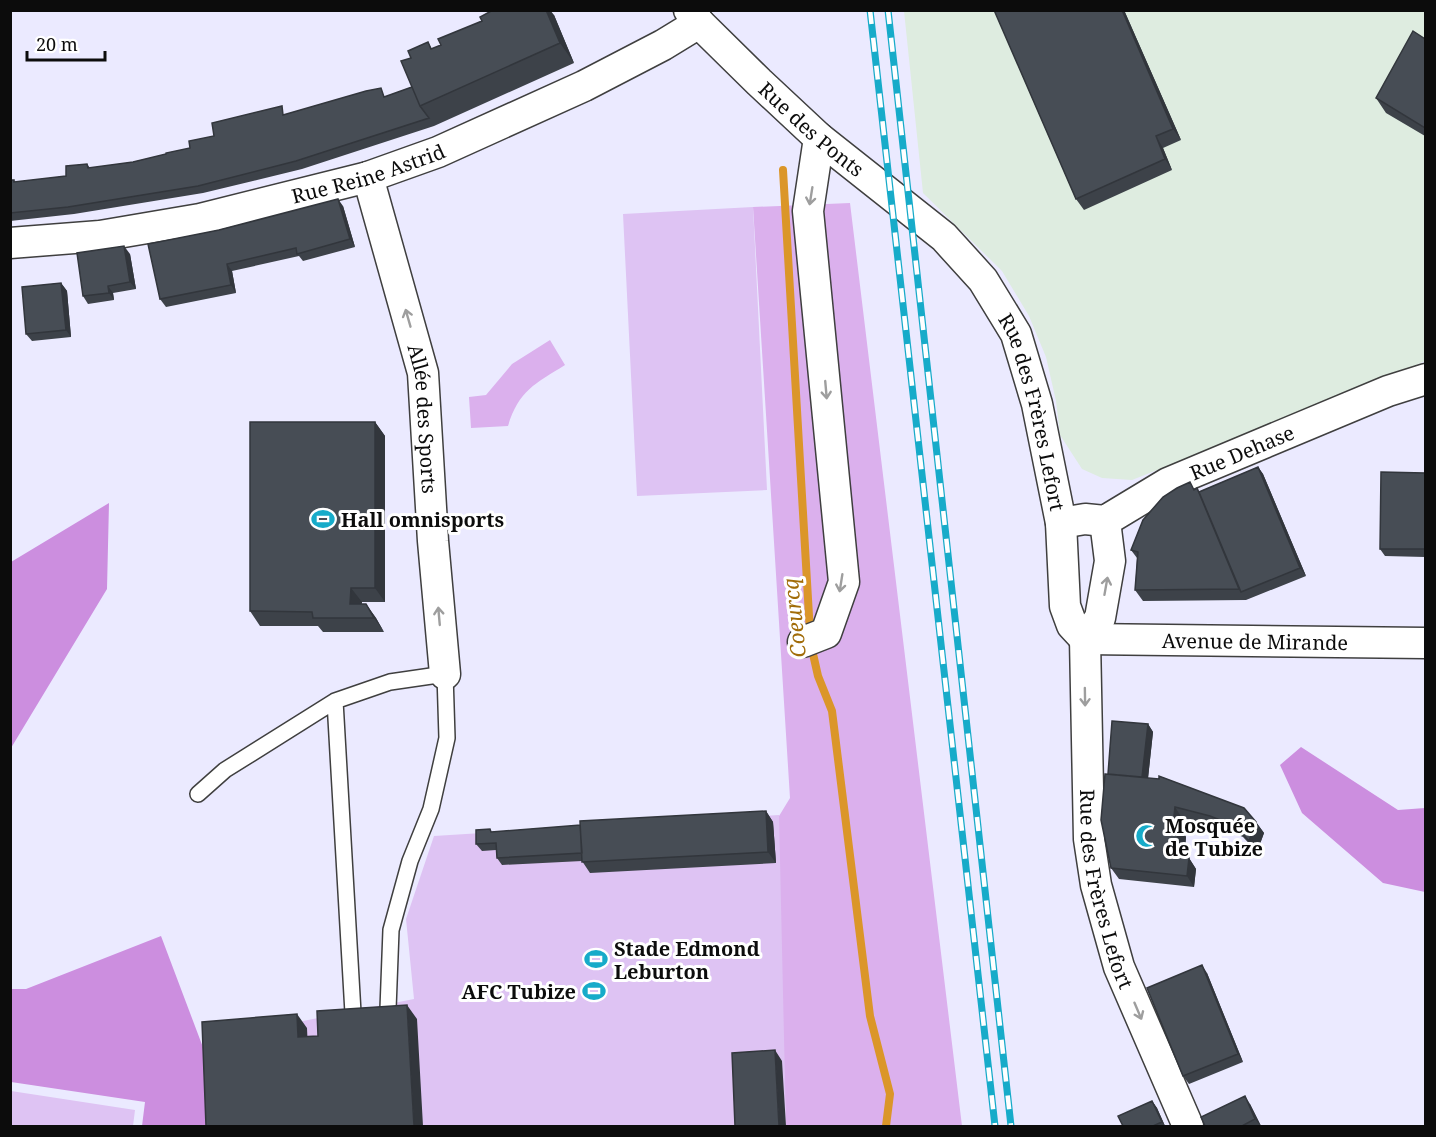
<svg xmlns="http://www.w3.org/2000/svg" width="1436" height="1137" font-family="'Noto Serif',serif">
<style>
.industrial{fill:#deece0}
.green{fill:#dbb0ed}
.forest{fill:#cc8edf}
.pitch{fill:#dec3f3}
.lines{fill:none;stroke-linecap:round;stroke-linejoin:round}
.stream{stroke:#db9629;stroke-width:8}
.lane-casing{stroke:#3f3f3f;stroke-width:18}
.street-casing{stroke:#3f3f3f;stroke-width:33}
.lane{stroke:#fff;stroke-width:15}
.street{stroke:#fff;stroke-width:30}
.rail-casing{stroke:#17abc9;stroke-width:7}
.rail{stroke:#fff;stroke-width:4.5;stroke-dasharray:14;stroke-linecap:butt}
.wall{fill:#3d4249}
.shaded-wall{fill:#32363c}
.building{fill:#474d55;stroke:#32363c;stroke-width:1.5}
.oneway{stroke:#9e9e9e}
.labels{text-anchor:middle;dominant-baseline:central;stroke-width:6;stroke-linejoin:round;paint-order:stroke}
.street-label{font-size:20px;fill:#0c0c0c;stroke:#fff}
.poi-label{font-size:20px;font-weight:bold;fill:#0c0c0c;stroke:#fff;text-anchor:start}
.water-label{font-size:21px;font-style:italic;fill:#a16c09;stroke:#fff}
</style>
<rect width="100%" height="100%" fill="#ebeaff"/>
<!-- industrial -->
<path class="industrial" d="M904 11H1425V361L1374 384 1132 480 1102 478 1082 469 1060 435 1056 401 1046 357 1029 316 1002 271 923 193Z"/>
<!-- green -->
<path class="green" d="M850 203 962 1126H786L776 821 790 798 753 207Z
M550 340 565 365C535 384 519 390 508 426L471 428 469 397 486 395 512 364Z"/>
<!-- forest -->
<path class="forest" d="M109 503 107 589 11 748V562Z
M1301 747 1398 810 1425 808V892L1383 883 1302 813 1280 765Z
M161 936 207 1058V1126H142L145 1102 11 1082V989H26Z"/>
<!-- pitch -->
<path class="pitch" d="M753 207 767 490 637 496 623 214Z
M779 815 786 1126H209L207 1040 414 999 406 919 434 836Z
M11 1091 135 1110 133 1126H11Z"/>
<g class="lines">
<!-- stream -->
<path class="stream" d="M783 170 810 633
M811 645 818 676 832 711 870 1016 890 1094 886 1126"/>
<!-- lane casing -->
<g class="lane-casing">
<path id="lane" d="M335 701 353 1013
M198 794 225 770 335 701 390 682 445 674 447 738 431 809 410 861 391 930 388 1009"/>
</g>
<!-- street casing -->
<g class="street-casing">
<g id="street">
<path id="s1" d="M689 10 699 23 759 82 819 138 944 237 983 280 1016 334 1037 404 1061 523 1065 606 1072 625 1085 639"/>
<path id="s2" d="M368 177 423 373 433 541 445 674"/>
<path id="s3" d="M10 243 100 236 200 219 368 177 438 152 584 86 663 45 699 23"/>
<path id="s4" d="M1105 521 1110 561 1100 618 1085 639 1089 839 1096 885 1119 967 1188 1126"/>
<path id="s5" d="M1061 523 1085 519 1105 521 1168 483 1388 391 1426 379"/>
<path id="s6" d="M1085 639 1426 643"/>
<path d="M803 642 826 633 844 582 808 211 819 138"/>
</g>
</g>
<!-- lane -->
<use href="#lane" class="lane"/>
<!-- street -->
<use href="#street" class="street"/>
<!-- rail casing -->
<g class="rail-casing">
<path id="rail" d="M870 10 995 1126
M888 10 1011 1126"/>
</g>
<!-- rail -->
<use href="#rail" class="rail"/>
</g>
<!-- wall -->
<path class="wall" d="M994 10H1124L1181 140 1163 148 1172 170 1084 210 1076 199Z
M554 15 574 63 434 126 302 169 203 193 74 214 10 221V180H14L15 182 66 176 87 164 90 168 133 162 190 148 214 136 287 114 387 96 412 87 411 58 428 42 432 49Z
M1425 39V136L1386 113 1376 98Z
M343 206 355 247 303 261 299 256 232 271 236 293 166 307 160 299 219 230Z
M130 254 136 289 113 293 114 300 88 304 83 296Z
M61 283 67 291 71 337 32 341 26 334Z
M375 422 385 436V602H362L361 604H366L376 618 384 632H323L318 626H260L250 611Z
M1258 467 1263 474 1306 576 1246 600 1143 601 1135 590 1137 558 1131 550 1196 489 1197 488 1199 492Z
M1425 473V557L1385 556 1380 549Z
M1148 724 1153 732 1148 778 1256 822 1264 833 1257 852 1243 837 1218 827 1182 818 1181 829 1186 837 1184 858H1189L1196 869 1194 887 1119 879 1111 868Z
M766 811 773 822 776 863 590 873 582 861 502 865 497 858 496 850 482 851 476 844 492 832Z
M1207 973 1243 1062 1189 1084 1183 1076Z
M1152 1101 1157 1108 1165 1126H1123Z
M1250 1104 1261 1126H1205Z"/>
<!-- shaded-wall -->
<path class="shaded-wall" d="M546 10H550L554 15 574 63 560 43Z
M1122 10H1124L1181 140 1173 129Z
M1156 136 1163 148 1172 170 1165 159Z
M338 199 343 206 355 247 350 239Z
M124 246 130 254 136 289 130 282Z
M227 264 232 271 236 293 231 285Z
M61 283 67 291 71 337 66 330Z
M108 286 113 293 114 300 109 293Z
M375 422 385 436V602L375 588Z
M1258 467 1263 474 1306 576 1300 568Z
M351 588 362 602 360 618 350 604Z
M366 604 376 618 384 632 374 618Z
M1148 724 1153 732 1147 788 1142 780Z
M1175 807 1182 818 1181 829 1186 837 1183 869 1175 858 1173 825Z
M766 811 773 822 776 863 768 852Z
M1256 822 1264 833 1257 852 1249 841Z
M1189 858 1196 869 1194 887 1187 876Z
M1202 965 1207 973 1243 1062 1238 1054Z
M407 1005 417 1019 423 1126H414Z
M297 1014 307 1028 308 1051 298 1037Z
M775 1050 782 1061 786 1126H779Z
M1245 1096 1250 1104 1261 1126 1255 1119Z
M1152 1101 1157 1108 1165 1126 1162 1122Z"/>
<!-- building -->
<path class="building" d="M493 10H546L560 43 420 106 401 61 411 58 408 51 428 42 431 49 441 45 438 39 482 21 480 17Z
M994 10H1122L1173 129 1156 136 1165 159 1076 199Z
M1413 31 1425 39V128L1376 98Z
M412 87 420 106 429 118 296 161 198 186 68 207 10 213V180H14V182L66 176V166L87 164 88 168 133 162 166 154V153L190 148 189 141 214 136 212 123 282 106 283 115 366 91 381 88 384 97Z
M338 199 350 239 297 254 296 248 227 264 231 285 160 299 148 244 219 230Z
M124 246 130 282 108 286 109 293 83 296 77 253Z
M61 283 66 330 26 334 22 287Z
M250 422H375V588H351L350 604H366L374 618H313L312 612 250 611Z
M1258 467 1300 568 1241 592 1199 492Z
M1381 472 1425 473V549H1380Z
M1190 482 1194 490 1197 488 1239 589 1135 590 1138 552 1131 550 1143 520 1163 497 1177 488Z
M1112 721 1148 724 1142 777 1108 774Z
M1105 774 1159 779V776L1244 808 1256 822 1249 841 1235 826 1210 816 1175 807 1173 825 1179 826 1175 858H1189L1187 876 1111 868 1101 820Z
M766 811 768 852 582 862 580 821Z
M580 825 582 853 497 858 496 843 476 844V830L490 829 491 832Z
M1202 965 1238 1054 1183 1076 1147 988Z
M407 1005 414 1126H206L202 1022 297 1014 298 1037 318 1036 317 1011Z
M775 1050 779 1126H735L732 1053Z
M1245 1096 1255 1119 1242 1126H1205L1201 1117Z
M1152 1101 1162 1122 1153 1126H1123L1118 1116Z"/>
<!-- one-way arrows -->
<defs><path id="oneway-shaft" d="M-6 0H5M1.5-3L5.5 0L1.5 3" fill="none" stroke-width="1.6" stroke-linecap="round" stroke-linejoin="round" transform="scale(1.5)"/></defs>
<g class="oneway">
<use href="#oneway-shaft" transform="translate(811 196) rotate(99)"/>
<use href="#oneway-shaft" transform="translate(408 318) rotate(-106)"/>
<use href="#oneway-shaft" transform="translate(826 390) rotate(85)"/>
<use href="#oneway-shaft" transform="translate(841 583) rotate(99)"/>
<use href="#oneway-shaft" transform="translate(1106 586) rotate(-80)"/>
<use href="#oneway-shaft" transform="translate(439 616) rotate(-95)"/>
<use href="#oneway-shaft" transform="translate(1085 697) rotate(89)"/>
<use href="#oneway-shaft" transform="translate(1138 1011) rotate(67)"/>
</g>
<!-- icons -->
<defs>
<g id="stadium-bare" transform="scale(1.8)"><path d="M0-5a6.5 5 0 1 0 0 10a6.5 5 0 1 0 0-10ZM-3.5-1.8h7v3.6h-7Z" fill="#17abc9" stroke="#fff" stroke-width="2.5" paint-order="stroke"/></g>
<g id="mosque-bare" transform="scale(1.8)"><path d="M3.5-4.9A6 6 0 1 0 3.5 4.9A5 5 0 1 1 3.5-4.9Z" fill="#17abc9" stroke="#fff" stroke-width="2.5" paint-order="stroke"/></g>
</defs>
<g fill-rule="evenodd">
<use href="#stadium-bare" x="323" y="519"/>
<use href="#mosque-bare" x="1147" y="836"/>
<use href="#stadium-bare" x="596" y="959"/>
<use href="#stadium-bare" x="594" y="991"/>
</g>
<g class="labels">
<!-- street labels -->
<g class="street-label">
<text stroke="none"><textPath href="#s1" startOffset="171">Rue des Ponts</textPath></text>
<text stroke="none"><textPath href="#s3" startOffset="366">Rue Reine Astrid</textPath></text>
<text stroke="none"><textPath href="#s1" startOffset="543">Rue des Frères Lefort</textPath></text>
<text stroke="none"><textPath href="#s2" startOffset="249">Allée des Sports</textPath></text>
<text stroke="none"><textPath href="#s5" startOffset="198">Rue Dehase</textPath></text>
<text stroke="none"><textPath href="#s6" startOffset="170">Avenue de Mirande</textPath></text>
<text stroke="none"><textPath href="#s4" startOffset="376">Rue des Frères Lefort</textPath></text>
</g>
<!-- poi labels -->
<g class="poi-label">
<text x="341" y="519">Hall omnisports</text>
<text x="1165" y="825">Mosquée<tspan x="1165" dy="23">de Tubize</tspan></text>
<text x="614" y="948">Stade Edmond<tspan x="614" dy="23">Leburton</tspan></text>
<text x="576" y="991" text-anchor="end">AFC Tubize</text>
</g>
<!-- water labels -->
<g class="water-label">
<text transform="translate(794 618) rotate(-96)">Coeurcq</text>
</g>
</g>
<!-- border -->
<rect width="1436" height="1137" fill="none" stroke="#0c0c0c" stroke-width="24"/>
<!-- scale -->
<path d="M27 51v9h78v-9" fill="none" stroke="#0c0c0c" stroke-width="3"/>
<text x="36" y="51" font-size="18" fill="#0c0c0c" stroke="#ffffff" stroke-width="4.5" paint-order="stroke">20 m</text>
</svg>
